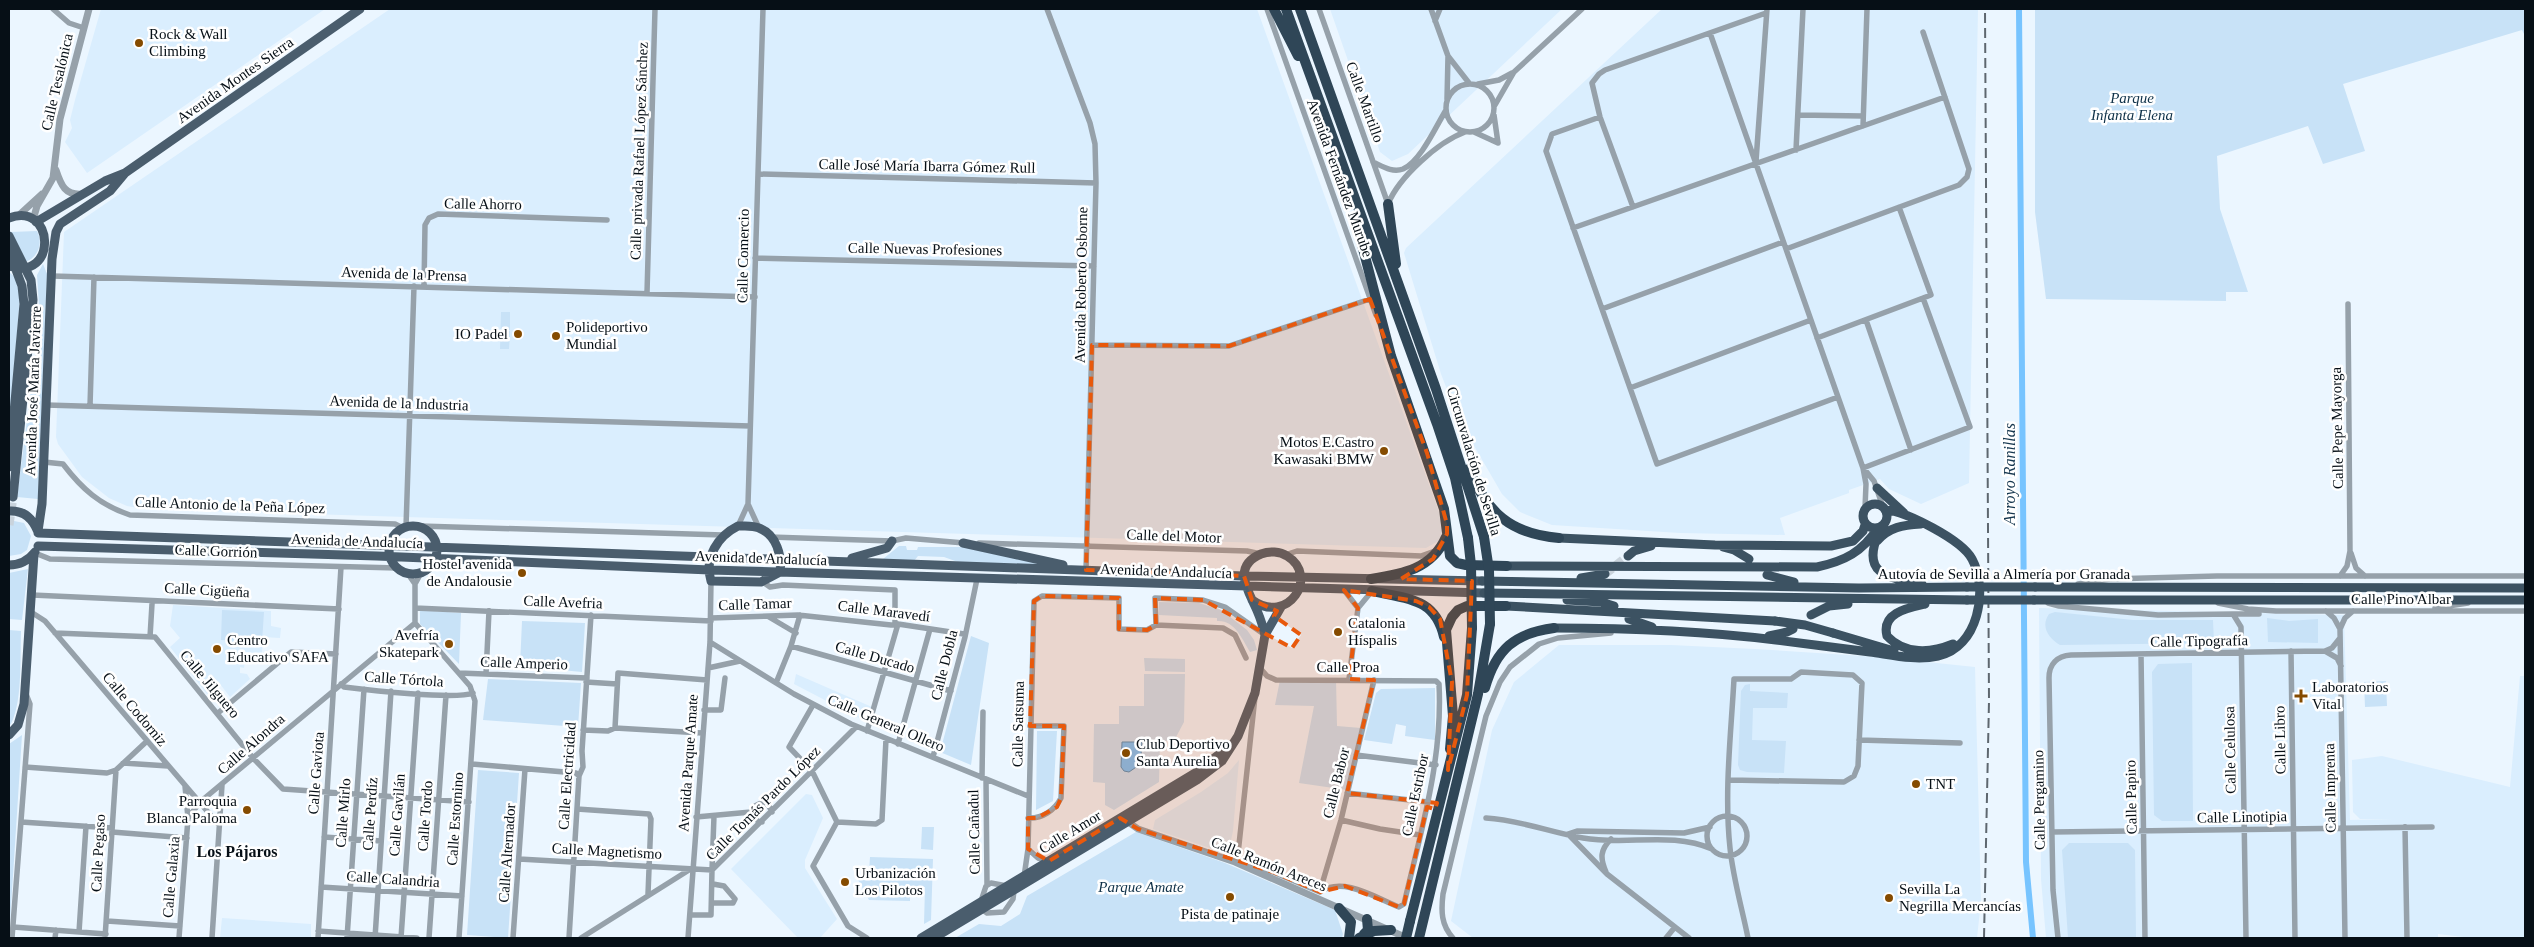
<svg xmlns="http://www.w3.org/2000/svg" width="2534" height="947" font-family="'Times New Roman',serif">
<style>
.built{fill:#daeefe}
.green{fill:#c8e2f7}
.water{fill:#77c4ff;stroke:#558eb9}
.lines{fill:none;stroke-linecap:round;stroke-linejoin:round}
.canal{stroke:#77c4ff;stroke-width:6}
.primary-tunnel{stroke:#c9d3dc;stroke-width:9;stroke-dasharray:9 4.5;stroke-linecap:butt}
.trunk-tunnel{stroke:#c9d3dc;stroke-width:9;stroke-dasharray:9 4.5;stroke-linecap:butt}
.minor{stroke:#96a1aa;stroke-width:5.5}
.tertiary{stroke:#96a1aa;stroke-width:7}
.primary{stroke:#4a5d6d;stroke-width:9}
.trunk{stroke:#3c5262;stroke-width:9}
.motorway{stroke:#2f4657;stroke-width:10}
.rail{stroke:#5e676f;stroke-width:2;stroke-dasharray:10 5;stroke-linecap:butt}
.trunk-bridge{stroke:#3c5262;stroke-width:9}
.motorway-bridge{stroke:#2f4657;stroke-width:10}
.marked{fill:#e8590c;fill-opacity:0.2;stroke:#e8590c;stroke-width:4;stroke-dasharray:10 6;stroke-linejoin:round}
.poi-dot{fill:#854b00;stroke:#fff;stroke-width:2}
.labels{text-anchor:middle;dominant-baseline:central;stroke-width:5;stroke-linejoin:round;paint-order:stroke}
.poi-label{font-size:15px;fill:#060f16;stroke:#fff;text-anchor:start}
.street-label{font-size:15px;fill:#060f16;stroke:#fff}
.park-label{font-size:15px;font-style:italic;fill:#0f3148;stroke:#fff}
.water-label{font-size:16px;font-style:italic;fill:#16374f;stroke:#fff}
.neighbourhood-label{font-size:16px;font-weight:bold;fill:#060f16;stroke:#fff}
</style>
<rect width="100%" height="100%" fill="#ebf6ff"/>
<!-- built -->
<path class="built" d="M101 9H325L87 173 65 142 72 128 70 120 75 100Z
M390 9H1257L1444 526 1440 540 1426 548 144 509 127 506 109 498 82 477 58 444 56 437 64 232Z
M1330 9H1562L1408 154 1392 161 1380 152Z
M1662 9H1978L1969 483 1921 504 1889 489 1880 479 1849 490V493L1780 518 1785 535 1680 533 1552 525 1520 512 1502 494 1459 420 1441 374 1404 253 1406 248Z
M173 605 271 611V626L281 628 280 638 263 637 262 653 246 652 244 668 240 667V673L247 674 250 679 230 697 220 684 207 694 170 647 180 638 170 626Z
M2039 608 2344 615 2350 820 2394 819H2360L2353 812 2352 760 2382 756 2510 787 2520 676H2525V938H2472L2438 934V938H2046L2041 879Z
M1559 645H1671L1755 649 1879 657 1975 667 1981 901 1977 938H1473L1451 921 1492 730 1514 682Z
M796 674 872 707 867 722 794 684Z
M1239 760 1233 831 1228 854 1153 829 1155 820 1201 792 1228 773Z
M806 794 812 795 823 818 805 860V868L837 919 820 938H798L731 869Z
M222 918 311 924V938H220Z"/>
<!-- green -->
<path class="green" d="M2035 9H2525V36L2522 30 2343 84 2365 151 2323 164 2308 126 2217 156 2220 209 2248 292H2226V301L2046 299 2035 212Z
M37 231C43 243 39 256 26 262L11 232Z
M43 264 47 274 38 499 17 497 40 320 37 275Z
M9 272 16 278 20 298 9 426Z
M501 312H510V330H504L510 331 509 349H500Z
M9 520 24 523 31 536 27 550 21 554 9 556Z
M899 546H906L907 550H917L918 547H971L1051 565 958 562 944 557 918 556 914 561 883 559Z
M28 569 22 620 9 619V573Z
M1159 602 1199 603 1221 610 1247 630 1254 640 1257 650 1250 652C1242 639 1235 620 1217 621V618L1159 615Z
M222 610 264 612 262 642 221 640Z
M420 610 461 613 459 664 420 624Z
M2055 612 2133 620H2213L2214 643 2060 645C2049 638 2040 627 2049 614Z
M2267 618 2289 621 2318 619V643L2268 642Z
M522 621 585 623 582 672 520 666Z
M9 630 21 631C20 656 23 707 9 727Z
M971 636 989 643 971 765 940 752Z
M1144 658 1185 659V672L1145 671Z
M2192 663 2193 821H2162L2154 815 2152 672 2158 664Z
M1144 674H1185L1184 722 1175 739 1160 742 1159 782 1114 810 1105 805V783L1093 782 1094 724H1119V706H1144Z
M488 679 581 683 578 727 483 720Z
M1336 679 1337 726 1361 728 1347 790 1299 783 1314 706 1275 705 1280 680Z
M2386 681 2387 706 2365 707 2364 682Z
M1750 684V691L1788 693 1787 708H1753L1752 740 1786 741 1784 773 1747 772 1740 770 1738 765 1741 691 1745 685Z
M1435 688V740L1405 736 1406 726 1396 724 1392 744 1364 740 1376 693 1381 689Z
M1037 731H1057L1053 801 1036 810Z
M22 735 9 938V744Z
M478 770 519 773 508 938 467 935Z
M922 827H934L933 850 921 849Z
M1136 832 1225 863 1335 910 1343 934 1342 938H955L979 924 1001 926 1020 914 1027 896Z
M2069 843H2128L2135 850 2136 938H2068L2062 850Z
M870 857 933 859 931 920 924 924 925 887 910 886V901L869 900 857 878 869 872Z"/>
<!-- water -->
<path class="water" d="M1122 742H1142L1141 755 1145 756V761L1129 772 1124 771 1121 767Z"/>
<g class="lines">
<!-- canal -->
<path class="canal" d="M2019 9 2026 862 2033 938"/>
<!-- primary-tunnel -->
<path class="primary-tunnel" d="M9 525 13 497"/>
<!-- trunk-tunnel -->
<path class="trunk-tunnel" d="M1605 574 1628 556"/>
<!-- minor -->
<path class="minor" d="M53 9 69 23 84 28
M1047 9 1090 123 1095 144 1096 183 1086 570
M1267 9 1376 315
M1319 9 1388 204
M1431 9 1448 56 1469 83
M1435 21 1440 9
M1710 33 1863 468 1866 484 1865 508
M1446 108a24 24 0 1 1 48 0a24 24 0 1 1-48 0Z
M1478 84 1499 80 1512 73
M1447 99 1448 56
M1495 105 1514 72 1582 9
M1494 115 1498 143
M1798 115 1863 116
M1600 117 1552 134 1546 151 1657 464 1838 397
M1863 126 1867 9
M1474 132 1498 143
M1796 150 1803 9
M1756 161 1767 9
M1373 162C1382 166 1392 173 1403 169 1421 161 1436 126 1446 110
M758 174 1096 183
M1388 204C1399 177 1438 142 1465 132
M1633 207 1600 117 1592 83 1599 74 1605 70 1766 13
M1573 228 1945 97
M1786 249 1959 185 1967 177 1969 169 1923 32
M755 258 1094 266
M52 276 755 297
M424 287 425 225 429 218 438 214 607 220
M647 293 655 9
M1602 309 1783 242
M1866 320 1911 450
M1817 338 1931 295 1899 207
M1092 345 1229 346 1370 299
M1630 388 1811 320
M46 405 750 426
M90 406 94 277
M44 462 63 464C82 489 100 505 130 515L395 524 403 528
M1863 468 1970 427 1923 298
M1865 470 1874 481 1883 507
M748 504 759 528
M420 526 723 535
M738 526 748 504 763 9
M406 527 414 286
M770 537 892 541 906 538 964 543
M979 543 1247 551 1261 554
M35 553 50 559 397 568
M2351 553 2356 568 2365 576
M1285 555 1297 551 1421 556 1435 551
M408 574 415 584V623L470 686 475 701 459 938
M2340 576 2347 566 2350 551 2348 304
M763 582 770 587 783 585 895 590V624
M415 584 421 573
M2078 584 2110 579 2217 576H2525
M1344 590 1358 608
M32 595 339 609
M2048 603 2059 606 2158 615 2233 614 2241 627 2246 938
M2218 603 2248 609 2276 611H2525
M415 608 711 621
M2435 608 2468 603
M2326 611 2334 618 2340 629
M31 612 45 621 219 825
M2233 614H2259
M769 617 796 633
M711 618 798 615 891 625 898 624 964 634
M1156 625 1155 598 1203 600 1225 607 1265 635
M55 633 155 637 253 758 283 789 469 802
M150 637 152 604
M710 642 794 694 851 724 1028 796
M791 646 951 691
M2291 651 2295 938
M2325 651 2332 648 2340 638
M2141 654 2145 938
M708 668 740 661
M459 673 587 678
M486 674 489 611
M1349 679 1358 608 1372 591
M586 682 617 684
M776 683 791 646 800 615
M341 684 344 687C368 690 455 700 473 693
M813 705 789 747 812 771 837 822
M704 710H721L725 678
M218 713 291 652 336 654
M583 730 608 731 615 728
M867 731 898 624
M702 733 615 728 618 673 707 680
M1859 740 1960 743
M898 744 930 629
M1356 755 1436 765
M933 757 965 637 977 579
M123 763 168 766
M472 764 576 773 579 776
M25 767 107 773 116 770 146 742
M982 778 983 712
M986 779 987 885
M1729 780 1844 782 1854 776 1858 766 1862 683 1853 675 1801 672 1791 679H1734C1731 734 1724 792 1730 848 1733 878 1742 908 1748 938
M1347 793 1428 802
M577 809 649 814 651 819 648 894
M1707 836a20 20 0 1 1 40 0a20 20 0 1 1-40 0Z
M696 817 751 812
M188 818 200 802 415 623
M1028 818C1042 819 1055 810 1061 798L1064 726H1030
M1486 818C1520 820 1549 832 1583 838 1626 846 1671 831 1712 849
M1341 820 1380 829 1420 835
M21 822 112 828
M762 822H759L752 816 753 807 763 802 769 806 772 812
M837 822 813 866 848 926 867 938
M837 822 876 824 882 820 886 739
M2405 827 2407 938
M112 832 187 838
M2052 832 2432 827
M1568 834 1577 831 1684 833 1710 827
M1570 836 1607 874 1689 938
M324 837 381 841
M1028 849 1038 858 1049 861
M519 859 712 870 714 816
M1237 863 1255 697
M1250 866 1273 872 1320 892C1343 876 1376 898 1399 907L1404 904C1421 831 1443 759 1439 684L1436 681 1276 680 1267 676 1260 668
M1606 872C1600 858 1600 850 1611 839
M1024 877 1028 849 1034 601 1042 596 1119 598V629L1147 630 1156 625 1223 628 1235 635 1246 658
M991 883 1007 886 1014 891 1013 899 1004 912 987 913 979 907 986 886Z
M321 887 462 896
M1320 891 1341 820 1374 680
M712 903H733L735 899 724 886 713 884
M690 915H711L712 870 856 727
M107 921 180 926
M13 927 106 934
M318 931 417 938
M79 932 86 826
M12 938 30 704 26 694
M55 938 56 930
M105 938 116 770
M179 938 188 818 185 786
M212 938 222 785
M318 938 341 567
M347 938 364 689
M375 938 391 691
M401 938 418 693
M429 938 446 695
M513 938 525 769
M569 938 579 776 583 767 582 751 591 615
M581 938 689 870
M688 938 710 642 711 581
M1453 938C1441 925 1441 911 1443 894L1486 716 1500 682 1510 667 1539 644 1558 638 1611 633
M1666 938 1675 927
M2058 938 2053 890 2049 678C2049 664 2057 656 2071 655L2325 651 2337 658 2341 666
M2345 938 2340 629 2345 618 2353 611"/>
<!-- tertiary -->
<path class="tertiary" d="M56 170C61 185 65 196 83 194
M18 216 42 194
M33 220 37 206 53 178 60 119 89 9
M1124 819 1138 829 1235 862 1407 938"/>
<!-- primary -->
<path class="primary" d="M9 218C55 201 58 282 9 266
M36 222 105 181 125 173 360 9
M9 236 31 280 33 300 13 497
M9 251 22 286 24 304 9 467
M9 511C24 510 33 519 38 532
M389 550a24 24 0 1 1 48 0a24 24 0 1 1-48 0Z
M738 526C744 526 753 525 759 528 777 535 782 556 780 572L761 582 711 581C704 557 718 536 738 526Z
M38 531 42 504 52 259 56 232 60 224 110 191 125 173
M38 533 1244 576 1482 581
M963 543 1063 565
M38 546 377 556 710 570 1484 593
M852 558 887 548 892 541
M9 565C20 565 28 561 35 552
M1252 600C1288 626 1320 576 1287 556 1280 551 1269 551 1261 554 1230 567 1250 593 1258 613 1261 620 1263 627 1265 635
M9 735 18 725 24 704 34 554
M921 938 1195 773 1231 745
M934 938 1197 780 1222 761 1238 736 1255 693 1265 635 1281 607"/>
<!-- trunk -->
<path class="trunk" d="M1877 488 1904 513
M1863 516a12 12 0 1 1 24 0a12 12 0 1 1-24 0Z
M1878 535C1861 575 1889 578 1922 584
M1559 538 1715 545 1831 546 1853 541 1863 531 1865 525
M1877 541C1889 527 1903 525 1921 524
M1723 547 1734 550 1749 559
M1628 556 1634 551 1651 546
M1507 566 1817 567C1845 561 1862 552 1878 528
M1767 575 1794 582
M1581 578 1605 574
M1482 581 1859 588 1967 587
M2035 587 2525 588
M1484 593 1967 600
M1567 600 1601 602 1614 606
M2034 600H2525
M1925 604C1907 608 1881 613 1887 636 1905 655 1931 653 1953 644
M1506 606 1775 621
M1811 615 1829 606 1848 604
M1629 619 1652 627
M1554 628C1628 628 1703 631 1776 640 1807 644 1839 648 1870 652 1892 655 1916 661 1938 656 1978 648 1989 590 1972 559 1962 540 1906 511 1885 510
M1833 633 1894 651
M1769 636 1787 632 1793 629"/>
<!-- motorway -->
<path class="motorway" d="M1274 9 1298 56
M1286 9 1437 424 1455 478 1468 538
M1300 9 1436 389 1484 537
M1388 204 1396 264
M1355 218 1391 356 1444 509 1450 556 1457 563 1466 565 1507 566
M1469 469C1487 513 1511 534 1559 538
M1371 579C1403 574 1432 569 1446 537
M1372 591C1406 599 1435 597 1444 637
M1485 688C1496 649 1515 633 1554 628
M1450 749 1453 716 1446 630 1452 617 1458 610 1467 606H1506
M1339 908 1351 922 1349 938
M1410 921 1467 695 1472 628
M1364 934 1368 930 1367 919
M1359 938 1374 931 1391 930
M1419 938 1478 694 1490 624"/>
<!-- rail -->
<path class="rail" d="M1984 938 1989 701 1985 9"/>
<!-- trunk-bridge -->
<path class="trunk-bridge" d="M1967 587H2035
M1967 600H2034
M1775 621 1805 625 1833 633"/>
<!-- motorway-bridge -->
<path class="motorway-bridge" d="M1484 537 1489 570 1490 624
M1468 538 1471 565 1472 628
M1406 938 1410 921"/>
</g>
<!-- marked area -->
<path class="marked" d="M1370 299 1427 453 1447 524V534L1433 559 1401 579 1472 581 1467 695 1448 770 1452 682 1440 619 1429 607 1416 601 1344 590 1358 608 1349 679 1374 680 1347 793 1437 803 1435 809 1427 807 1404 904 1399 907 1345 886 1320 892 1273 872 1138 829 1120 818 1049 861 1028 849V818H1037L1057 807 1061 798 1064 726H1030L1034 601 1042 596 1119 598V629L1147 630 1156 625 1155 598 1203 600 1292 648 1301 635 1274 616 1277 611 1252 600 1244 576 1086 570 1092 345 1229 346Z"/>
<!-- markers -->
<g class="poi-dot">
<circle cx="139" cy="43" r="5"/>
<circle cx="518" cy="334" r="5"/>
<circle cx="556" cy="336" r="5"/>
<circle cx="1384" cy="451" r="5"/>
<circle cx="522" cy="573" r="5"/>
<circle cx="1338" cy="632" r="5"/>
<circle cx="449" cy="644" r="5"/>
<circle cx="217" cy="649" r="5"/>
<path d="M2298.5 688.5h5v5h5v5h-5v5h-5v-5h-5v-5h5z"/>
<circle cx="1126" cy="753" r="5"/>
<circle cx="1916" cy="784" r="5"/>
<circle cx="247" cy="810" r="5"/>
<circle cx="845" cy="882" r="5"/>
<circle cx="1230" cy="897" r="5"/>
<circle cx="1889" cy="898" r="5"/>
</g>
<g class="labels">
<!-- poi labels -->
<g class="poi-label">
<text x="149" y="34">Rock &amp; Wall<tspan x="149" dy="17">Climbing</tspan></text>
<text x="566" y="327">Polideportivo<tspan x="566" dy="17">Mundial</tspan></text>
<text x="508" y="334" text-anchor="end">IO Padel</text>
<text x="1374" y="442" text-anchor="end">Motos E.Castro<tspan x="1374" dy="17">Kawasaki BMW</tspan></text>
<text x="512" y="564" text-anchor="end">Hostel avenida<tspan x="512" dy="17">de Andalousie</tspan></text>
<text x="1348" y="623">Catalonia<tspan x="1348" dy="17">Híspalis</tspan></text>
<text x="439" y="635" text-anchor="end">Avefría<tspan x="439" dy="17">Skatepark</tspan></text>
<text x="227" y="640">Centro<tspan x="227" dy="17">Educativo SAFA</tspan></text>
<text x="2312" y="687">Laboratorios<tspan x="2312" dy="17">Vital</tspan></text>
<text x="1136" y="744">Club Deportivo<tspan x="1136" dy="17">Santa Aurelia</tspan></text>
<text x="1926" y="784">TNT</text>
<text x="237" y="801" text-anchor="end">Parroquia<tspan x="237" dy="17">Blanca Paloma</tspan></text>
<text x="855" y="873">Urbanización<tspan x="855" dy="17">Los Pilotos</tspan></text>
<text x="1899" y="889">Sevilla La<tspan x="1899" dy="17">Negrilla Mercancías</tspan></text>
<text x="1230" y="914" text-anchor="middle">Pista de patinaje</text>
</g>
<!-- street labels -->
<g class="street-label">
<text transform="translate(235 80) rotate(-35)">Avenida Montes Sierra</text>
<text transform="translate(57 82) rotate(-77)">Calle Tesalónica</text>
<text transform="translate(1365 102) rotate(70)">Calle Martillo</text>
<text transform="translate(639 151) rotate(-88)">Calle privada Rafael López Sánchez</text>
<text transform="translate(927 166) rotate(1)">Calle José María Ibarra Gómez Rull</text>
<text transform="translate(1340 178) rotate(70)">Avenida Fernández Murube</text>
<text transform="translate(483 204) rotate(1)">Calle Ahorro</text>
<text transform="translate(925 249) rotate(1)">Calle Nuevas Profesiones</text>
<text transform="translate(743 256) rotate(-89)">Calle Comercio</text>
<text transform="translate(404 274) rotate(2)">Avenida de la Prensa</text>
<text transform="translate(1081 285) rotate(-89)">Avenida Roberto Osborne</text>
<text transform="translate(33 391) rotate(-88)">Avenida José María Javierre</text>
<text transform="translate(399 403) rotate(2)">Avenida de la Industria</text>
<text transform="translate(2337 428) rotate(-91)">Calle Pepe Mayorga</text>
<text transform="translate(1474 461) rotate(73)">Circunvalación de Sevilla</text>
<text transform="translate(230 505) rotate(2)">Calle Antonio de la Peña López</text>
<text transform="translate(1174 536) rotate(2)">Calle del Motor</text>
<text transform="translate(357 541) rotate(2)">Avenida de Andalucía</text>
<text transform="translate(216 551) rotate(2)">Calle Gorrión</text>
<text transform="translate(761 558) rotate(2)">Avenida de Andalucía</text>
<text transform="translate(1166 571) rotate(2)">Avenida de Andalucía</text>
<text x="2004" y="574">Autovía de Sevilla a Almería por Granada</text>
<text transform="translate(207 590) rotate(3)">Calle Cigüeña</text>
<text x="2401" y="599">Calle Pino Albar</text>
<text transform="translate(563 602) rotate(2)">Calle Avefria</text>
<text transform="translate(755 604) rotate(-2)">Calle Tamar</text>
<text transform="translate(884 611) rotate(7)">Calle Maravedí</text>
<text transform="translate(2199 641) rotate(-1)">Calle Tipografía</text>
<text transform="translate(875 657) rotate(16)">Calle Ducado</text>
<text transform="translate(524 663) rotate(2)">Calle Amperio</text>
<text transform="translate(944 665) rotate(-76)">Calle Dobla</text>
<text x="1348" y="667">Calle Proa</text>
<text transform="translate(404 679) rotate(4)">Calle Tórtola</text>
<text transform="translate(210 684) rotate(50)">Calle Jilguero</text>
<text transform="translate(135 709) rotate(50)">Calle Codorniz</text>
<text transform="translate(886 723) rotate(23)">Calle General Ollero</text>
<text transform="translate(1018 724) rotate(-89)">Calle Satsuma</text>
<text transform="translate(2280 740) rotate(-91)">Calle Libro</text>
<text transform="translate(251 744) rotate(-41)">Calle Alondra</text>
<text transform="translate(2230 750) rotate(-91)">Calle Celulosa</text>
<text transform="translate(688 763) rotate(-86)">Avenida Parque Amate</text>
<text transform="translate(316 773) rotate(-86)">Calle Gaviota</text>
<text transform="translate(567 776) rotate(-86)">Calle Electricidad</text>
<text transform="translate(1336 783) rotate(-76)">Calle Babor</text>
<text transform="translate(2330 788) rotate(-91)">Calle Imprenta</text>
<text transform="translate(1415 795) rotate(-78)">Calle Estribor</text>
<text transform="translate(2131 797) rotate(-91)">Calle Papiro</text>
<text transform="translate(2039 800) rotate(-91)">Calle Pergamino</text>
<text transform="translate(763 803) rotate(-45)">Calle Tomás Pardo López</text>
<text transform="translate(343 813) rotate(-86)">Calle Mirlo</text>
<text transform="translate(370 814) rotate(-86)">Calle Perdíz</text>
<text transform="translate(397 815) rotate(-86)">Calle Gavilán</text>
<text transform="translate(425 816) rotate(-86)">Calle Tordo</text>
<text transform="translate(2242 817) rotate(-1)">Calle Linotipia</text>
<text transform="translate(455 819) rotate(-86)">Calle Estornino</text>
<text transform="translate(974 832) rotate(-91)">Calle Cañadul</text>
<text transform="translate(1070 832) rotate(-31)">Calle Amor</text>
<text transform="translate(607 851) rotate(3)">Calle Magnetismo</text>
<text transform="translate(98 853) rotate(-87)">Calle Pegaso</text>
<text transform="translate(507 853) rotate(-86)">Calle Alternador</text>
<text transform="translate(1269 864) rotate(22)">Calle Ramón Areces</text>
<text transform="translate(171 877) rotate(-85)">Calle Galaxia</text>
<text transform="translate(393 879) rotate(4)">Calle Calandria</text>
</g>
<!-- park labels -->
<g class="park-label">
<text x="2132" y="98">Parque<tspan x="2132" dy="17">Infanta Elena</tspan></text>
<text x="1141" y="887">Parque Amate</text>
</g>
<!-- water labels -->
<g class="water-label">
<text transform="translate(2009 474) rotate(-90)">Arroyo Ranillas</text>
</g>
<!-- neighbourhood labels -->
<g class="neighbourhood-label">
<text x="237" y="851">Los Pájaros</text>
</g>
</g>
<!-- border -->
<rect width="2534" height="947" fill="none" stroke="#060f16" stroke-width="20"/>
</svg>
